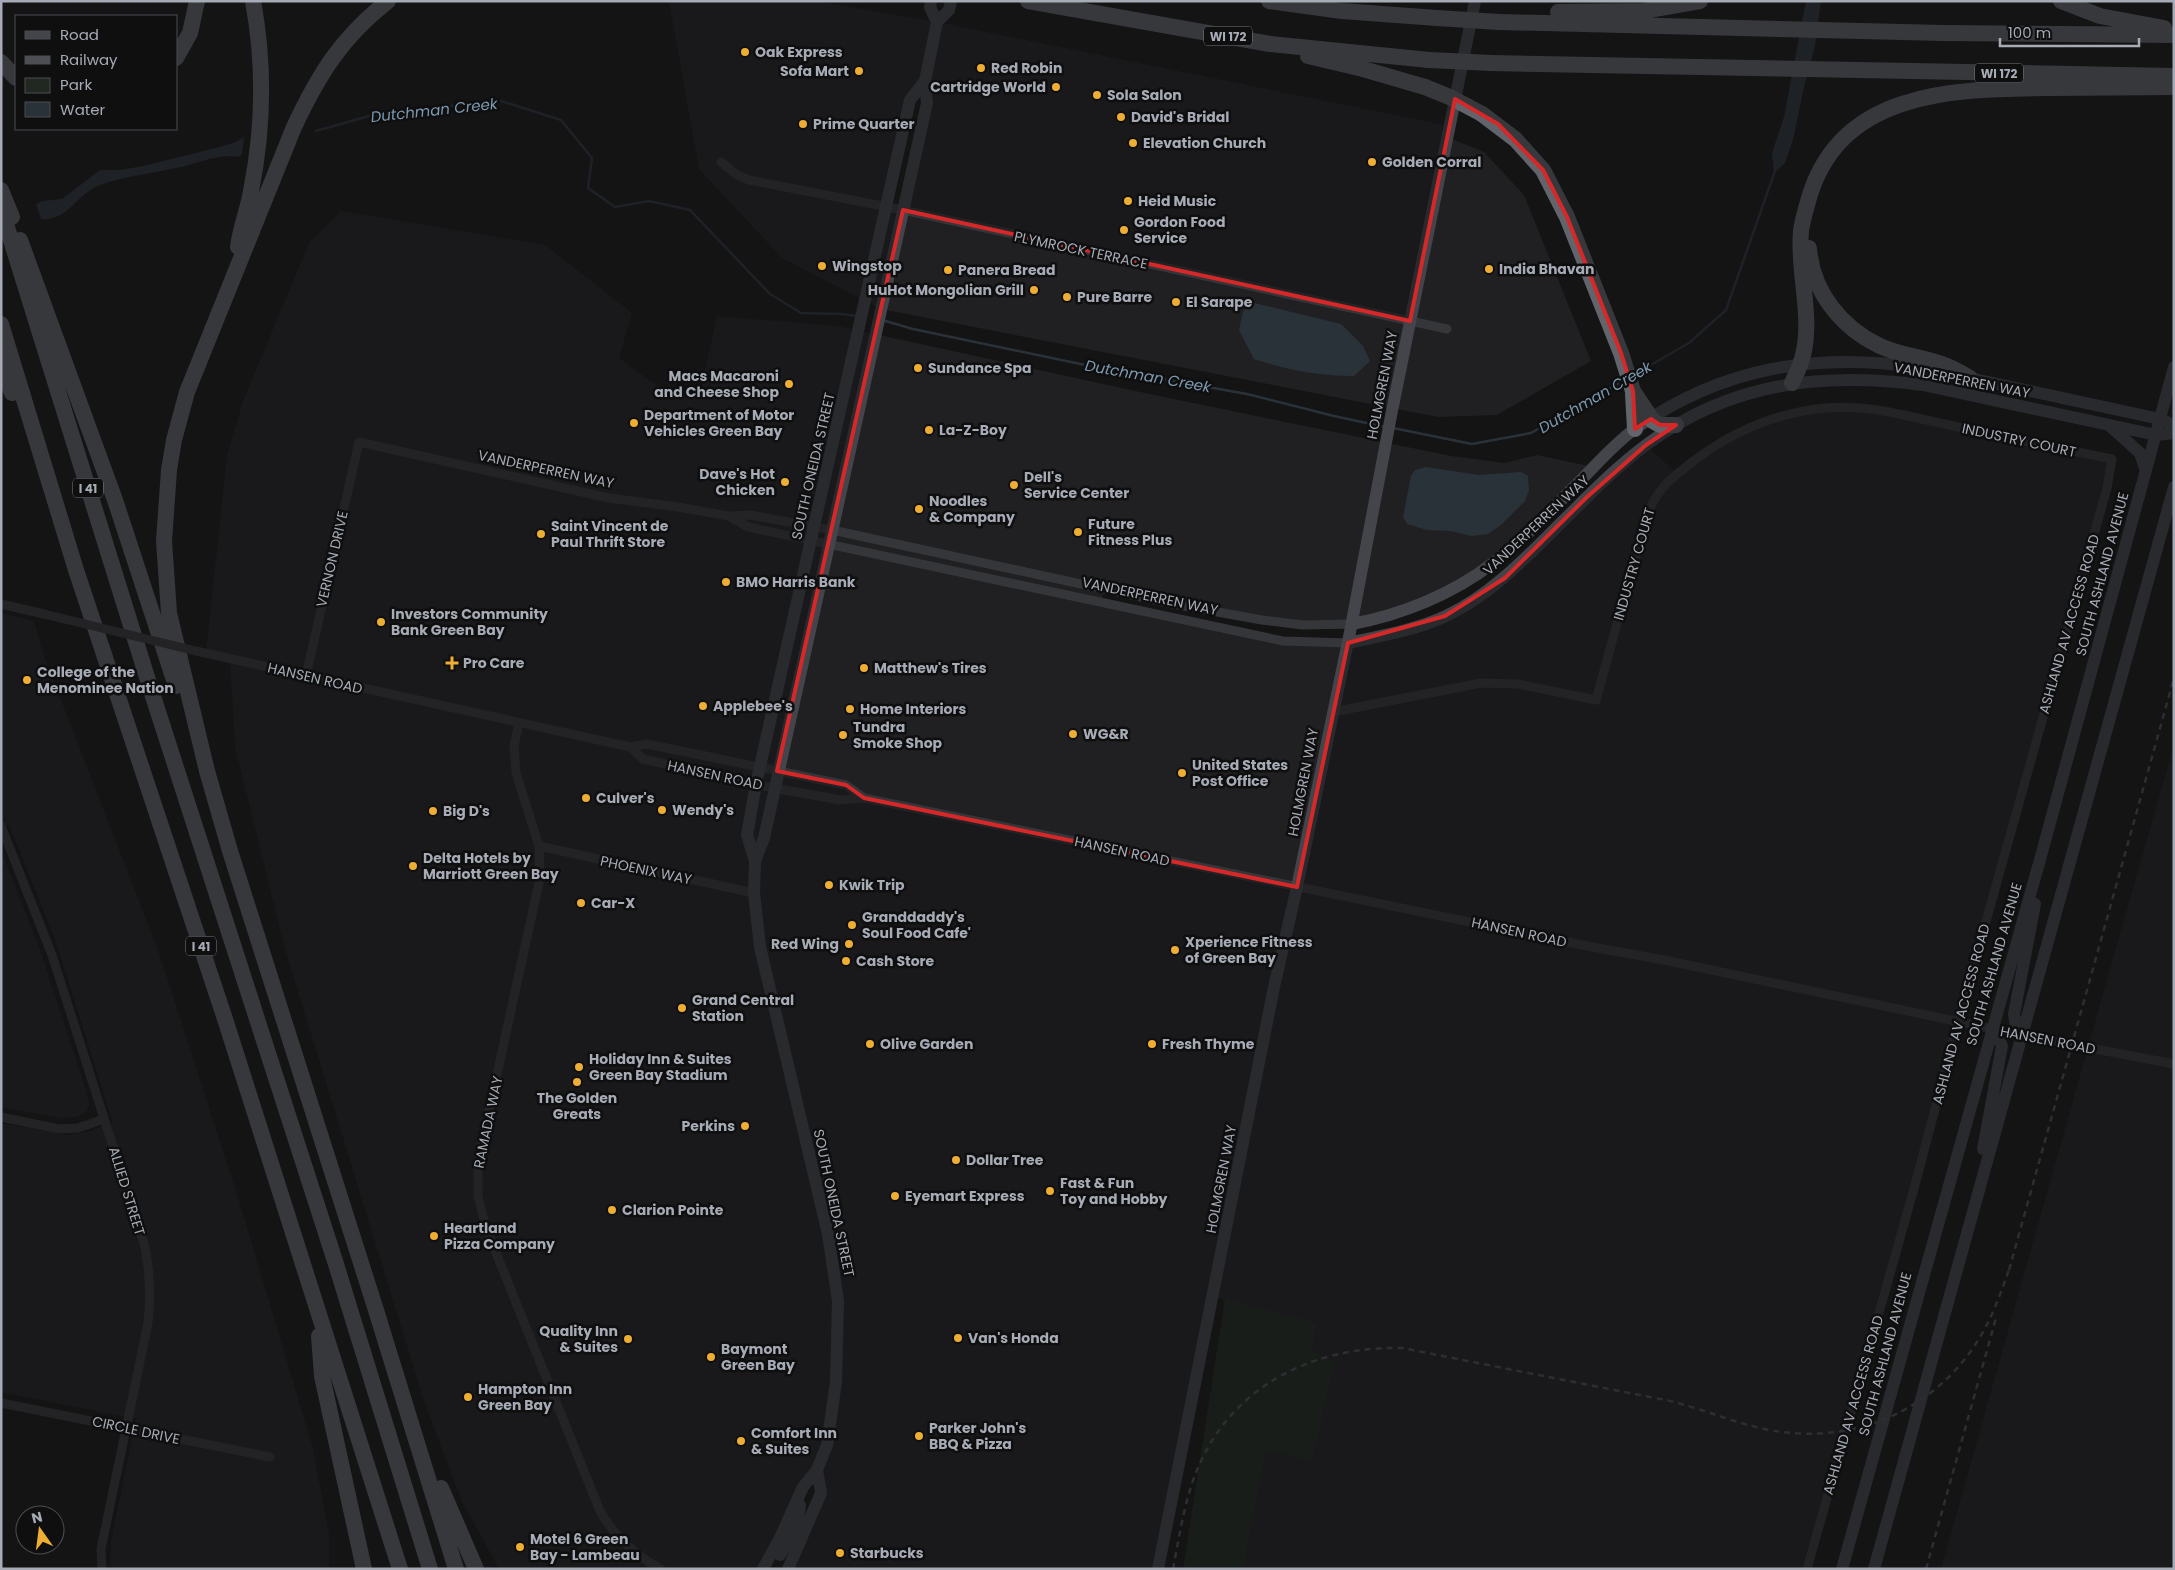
<svg xmlns="http://www.w3.org/2000/svg" width="2175" height="1570" font-family="Poppins,sans-serif">
<style>
.built{fill:#202022;fill-rule:evenodd}
.green{fill:#202821}
.water{fill:#2a3239}
.lines{fill:none;stroke-linecap:round;stroke-linejoin:round}
.stream{stroke:#2a3239;stroke-width:2.5}
.street{stroke:#35363a;stroke-width:9}
.secondary{stroke:#43454a;stroke-width:12}
.highway{stroke:#61646b;stroke-width:16}
.rail{stroke:#4c4e53;stroke-width:2.5;stroke-dasharray:6 5;stroke-linecap:butt}
.street-bridge{stroke:#35363a;stroke-width:9}
.highway-bridge{stroke:#61646b;stroke-width:16}
.marked{fill:none;stroke:#d62828;stroke-width:4;stroke-linejoin:round}
.poi-dot{fill:#eead33;stroke:#0f0f10;stroke-width:2}
.labels{text-anchor:middle;dominant-baseline:central;stroke-width:5;stroke-linejoin:round;paint-order:stroke}
.shield{fill:#0f0f10;stroke:#797c84;stroke-width:1}
.shield-label{font-size:12px;font-weight:bold;fill:#a6abb5}
.poi-label{font-size:14px;font-weight:bold;fill:#a6abb5;stroke:#0f0f10;text-anchor:start}
.street-label{font-size:14px;fill:#a6abb5;stroke:#0f0f10}
.water-label{font-size:15px;font-style:italic;fill:#7d99b0;stroke:#0f0f10}
</style>
<rect width="100%" height="100%" fill="#141415"/>
<!-- built -->
<path class="built" d="M669 1H816L937 22 1449 126 1447 137 1484 152 1524 195 1591 361 1497 415 1438 417 881 309 782 258 699 169ZM925 82 902 210 887 207 910 100Z
M341 211 545 245 632 313 619 358 657 386 700 393 717 316 838 326 1140 392 1451 456 1505 463 1537 455 1593 467 1492 564 1383 618 1303 625 1104 590 1102 601 1283 641 1348 643 1395 632 1479 597 1646 445 1678 474 1693 462 1778 416 1849 408 2112 459 1807 1569H1243L1266 1449 1312 1351 1317 1323 1213 1297 1158 1569H788L821 1493 817 1471 763 1569H499L461 1499 424 1401 285 949 235 747 230 658 206 653 227 456 243 401 309 243Z
M1 613 34 621 44 656 158 950 236 1191 312 1445 329 1534V1569H110L111 1541 136 1419 1 1392V1123L66 1135 87 1132 113 1123 55 939 9 825 1 828Z
M2174 745V1569H1941L2116 948Z
M1 850 39 947 85 1087 89 1105 87 1111 77 1117 60 1118 1 1107Z"/>
<!-- green -->
<path class="green" d="M1225 1299 1317 1323 1312 1351 1334 1363 1312 1460 1266 1450 1243 1569H1183Z"/>
<!-- water -->
<path class="water" d="M1806 1H1821L1815 46 1804 87 1793 140 1785 163 1774 173 1772 153 1784 117Z
M244 137 242 154 239 157C217 153 197 164 176 168 150 174 123 176 98 186 77 194 67 222 41 219L36 204 43 201 62 199 100 170H121L143 166 216 148 236 142Z
M1254 303 1341 324 1363 346 1370 361 1354 376C1320 376 1286 370 1254 359L1239 330 1243 311Z
M1426 467 1479 475 1521 472 1528 476 1529 490 1525 501 1502 524 1488 534 1472 536 1450 531 1427 530 1407 524 1403 517 1411 476 1415 470Z"/>
<g class="lines">
<!-- stream -->
<path class="stream" d="M316 131 369 116 498 100 561 120 592 158 588 188 615 207 649 201 690 210 770 294 801 313 842 314 857 316
M882 320 913 329 1090 366 1247 394 1334 416 1385 427
M1635 374 1689 343 1726 310 1775 171
M1393 428 1472 444 1531 433 1623 381"/>
<!-- street -->
<path class="street" d="M721 162 737 175 749 180 903 210 1447 329
M730 517 748 527 1283 641 1348 643
M1 604 44 614
M196 651 630 747 647 744 846 785 864 798
M306 676 359 442 609 498 678 507 729 516 750 515 832 530 1173 604 1262 620 1303 625 1352 624
M1333 712 1481 683 1518 684 1596 700 1646 518C1656 488 1674 476 1699 457 1751 419 1814 400 1878 410 1906 415 1935 422 1963 428 2013 439 2062 449 2112 459L2107 488 1958 1022 1915 1185 1807 1569
M519 723 514 746 516 773 539 846 540 878 478 1161V1196L486 1228 600 1511C615 1537 634 1555 661 1569
M630 747 643 759 773 788 841 800 864 798 1592 947 1664 960 2022 1035 2174 1064
M1 826 52 955 145 1247C150 1273 151 1297 148 1323L101 1549 102 1569
M539 846 754 893
M1 1117 59 1129 78 1128 104 1119
M1 1403 270 1457"/>
<!-- secondary -->
<path class="secondary" d="M931 1 930 7 937 22
M2110 426 2140 453 2146 471
M1352 624C1401 615 1453 594 1493 563 1521 542 1546 516 1570 491 1592 470 1611 446 1636 428 1724 366 1819 352 1923 368L2160 419 2174 425
M1348 643C1380 636 1416 630 1446 616 1496 592 1532 551 1571 513 1594 490 1619 465 1646 445 1730 382 1822 372 1923 385L2156 435 2174 433
M755 861 764 838 927 103 925 81 937 22 949 10 951 1
M2022 1035 2016 1027 2014 1014 2035 904
M1983 1149 2002 1046 1997 1035 1991 1029
M780 1555 797 1525 800 1505
M763 1569 780 1538 803 1487 817 1470 827 1445 836 1382 838 1301 828 1234 760 947 754 893 755 861 747 835 756 784 910 100 925 81
M788 1569 821 1493 817 1470
M1158 1569 1274 987 1297 887 1350 632 1391 416 1475 1
M1842 1569 2041 856 2174 367
M1874 1569 2174 487"/>
<!-- highway -->
<path class="highway" d="M388 1C341 38 319 74 294 127L187 392 174 440 169 470 164 541 169 613 207 771 230 851 375 1307 456 1569
M1028 1 1270 44 1429 60
M1269 1 1342 11 1437 18
M2061 1 2100 16 2164 28
M1558 12 1643 11 1700 1
M1499 22 1943 33 2174 35
M1308 56 1363 69 1425 87
M176 58 190 33 197 1
M1 62 16 78
M1491 63 2174 76
M1482 114 1515 139 1543 170 1567 217 1621 353 1633 391 1653 421 1660 425H1676
M1 190 12 217
M1 208 151 690 335 1261 430 1569
M20 240 115 500 176 686
M238 247C240 228 248 210 251 191 264 126 265 66 253 1
M1809 248C1812 292 1842 328 1880 346 1901 356 1925 357 1947 366 1955 369 1963 374 1970 378
M1 324 76 570 225 1019 400 1569
M1 365 12 393
M1792 383C1796 374 1801 365 1803 355 1813 315 1797 271 1801 231 1802 222 1805 213 1807 205 1836 90 1952 89 2049 88 2091 88 2132 87 2174 87
M1633 394 1635 429
M319 1336 322 1376 364 1569
M441 1488 476 1569"/>
<!-- rail -->
<path class="rail" d="M2009 1270 2174 678
M1173 1569C1180 1533 1185 1496 1200 1463 1237 1382 1318 1346 1402 1348L1670 1401C1707 1410 1746 1428 1783 1432 1862 1442 1939 1406 1980 1337 1994 1314 2002 1289 2011 1264
M1926 1569 1996 1318"/>
<!-- street-bridge -->
<path class="street-bridge" d="M44 614 196 651"/>
<!-- highway-bridge -->
<path class="highway-bridge" d="M1437 18 1499 22
M1429 60 1491 63
M1425 87 1452 98 1482 114"/>
</g>
<!-- marked area -->
<path d="M0 0H2175V1570H0ZM1455 99 1498 124 1543 170 1567 217 1621 353 1633 391 1635 429 1651 419 1660 425H1676L1646 445 1587 497 1505 578 1445 616 1348 643 1297 887 864 798 846 785 777 771 903 210 1410 321Z" fill="#141415" fill-opacity=".55" fill-rule="evenodd"/>
<path class="marked" d="M1455 99 1498 124 1543 170 1567 217 1621 353 1633 391 1635 429 1651 419 1660 425H1676L1646 445 1587 497 1505 578 1445 616 1348 643 1297 887 864 798 846 785 777 771 903 210 1410 321Z"/>
<!-- markers -->
<g class="poi-dot">
<circle cx="745" cy="52" r="5"/>
<circle cx="981" cy="68" r="5"/>
<circle cx="859" cy="71" r="5"/>
<circle cx="1056" cy="87" r="5"/>
<circle cx="1097" cy="95" r="5"/>
<circle cx="1121" cy="117" r="5"/>
<circle cx="803" cy="124" r="5"/>
<circle cx="1133" cy="143" r="5"/>
<circle cx="1372" cy="162" r="5"/>
<circle cx="1128" cy="201" r="5"/>
<circle cx="1124" cy="230" r="5"/>
<circle cx="822" cy="266" r="5"/>
<circle cx="1489" cy="269" r="5"/>
<circle cx="948" cy="270" r="5"/>
<circle cx="1034" cy="290" r="5"/>
<circle cx="1067" cy="297" r="5"/>
<circle cx="1176" cy="302" r="5"/>
<circle cx="918" cy="368" r="5"/>
<circle cx="789" cy="384" r="5"/>
<circle cx="634" cy="423" r="5"/>
<circle cx="929" cy="430" r="5"/>
<circle cx="785" cy="482" r="5"/>
<circle cx="1014" cy="485" r="5"/>
<circle cx="919" cy="509" r="5"/>
<circle cx="1078" cy="532" r="5"/>
<circle cx="541" cy="534" r="5"/>
<circle cx="726" cy="582" r="5"/>
<circle cx="381" cy="622" r="5"/>
<path d="M449.5 655.5h5v5h5v5h-5v5h-5v-5h-5v-5h5z"/>
<circle cx="864" cy="668" r="5"/>
<circle cx="27" cy="680" r="5"/>
<circle cx="703" cy="706" r="5"/>
<circle cx="850" cy="709" r="5"/>
<circle cx="1073" cy="734" r="5"/>
<circle cx="843" cy="735" r="5"/>
<circle cx="1182" cy="773" r="5"/>
<circle cx="586" cy="798" r="5"/>
<circle cx="662" cy="810" r="5"/>
<circle cx="433" cy="811" r="5"/>
<circle cx="413" cy="866" r="5"/>
<circle cx="829" cy="885" r="5"/>
<circle cx="581" cy="903" r="5"/>
<circle cx="852" cy="925" r="5"/>
<circle cx="849" cy="944" r="5"/>
<circle cx="1175" cy="950" r="5"/>
<circle cx="846" cy="961" r="5"/>
<circle cx="682" cy="1008" r="5"/>
<circle cx="870" cy="1044" r="5"/>
<circle cx="1152" cy="1044" r="5"/>
<circle cx="579" cy="1067" r="5"/>
<circle cx="577" cy="1082" r="5"/>
<circle cx="745" cy="1126" r="5"/>
<circle cx="956" cy="1160" r="5"/>
<circle cx="1050" cy="1191" r="5"/>
<circle cx="895" cy="1196" r="5"/>
<circle cx="612" cy="1210" r="5"/>
<circle cx="434" cy="1236" r="5"/>
<circle cx="958" cy="1338" r="5"/>
<circle cx="628" cy="1339" r="5"/>
<circle cx="711" cy="1357" r="5"/>
<circle cx="468" cy="1397" r="5"/>
<circle cx="919" cy="1436" r="5"/>
<circle cx="741" cy="1441" r="5"/>
<circle cx="520" cy="1547" r="5"/>
<circle cx="840" cy="1553" r="5"/>
</g>
<g class="labels">
<!-- shield labels -->
<g class="shield">
<rect x="1204" y="26.5" width="48" height="19" rx="4"/>
<rect x="1975" y="63.5" width="48" height="19" rx="4"/>
<rect x="73" y="478.5" width="30" height="19" rx="4"/>
<rect x="186" y="936.5" width="30" height="19" rx="4"/>
</g>
<g class="shield-label">
<text x="1228" y="36">WI 172</text>
<text x="1999" y="73">WI 172</text>
<text x="88" y="488">I 41</text>
<text x="201" y="946">I 41</text>
</g>
<!-- poi labels -->
<g class="poi-label">
<text x="755" y="52">Oak Express</text>
<text x="991" y="68">Red Robin</text>
<text x="849" y="71" text-anchor="end">Sofa Mart</text>
<text x="1046" y="87" text-anchor="end">Cartridge World</text>
<text x="1107" y="95">Sola Salon</text>
<text x="1131" y="117">David's Bridal</text>
<text x="813" y="124">Prime Quarter</text>
<text x="1143" y="143">Elevation Church</text>
<text x="1382" y="162">Golden Corral</text>
<text x="1138" y="201">Heid Music</text>
<text x="1134" y="222">Gordon Food<tspan x="1134" dy="16">Service</tspan></text>
<text x="832" y="266">Wingstop</text>
<text x="1499" y="269">India Bhavan</text>
<text x="958" y="270">Panera Bread</text>
<text x="1024" y="290" text-anchor="end">HuHot Mongolian Grill</text>
<text x="1077" y="297">Pure Barre</text>
<text x="1186" y="302">El Sarape</text>
<text x="928" y="368">Sundance Spa</text>
<text x="779" y="376" text-anchor="end">Macs Macaroni<tspan x="779" dy="16">and Cheese Shop</tspan></text>
<text x="644" y="415">Department of Motor<tspan x="644" dy="16">Vehicles Green Bay</tspan></text>
<text x="939" y="430">La-Z-Boy</text>
<text x="775" y="474" text-anchor="end">Dave's Hot<tspan x="775" dy="16">Chicken</tspan></text>
<text x="1024" y="477">Dell's<tspan x="1024" dy="16">Service Center</tspan></text>
<text x="929" y="501">Noodles<tspan x="929" dy="16">&amp; Company</tspan></text>
<text x="1088" y="524">Future<tspan x="1088" dy="16">Fitness Plus</tspan></text>
<text x="551" y="526">Saint Vincent de<tspan x="551" dy="16">Paul Thrift Store</tspan></text>
<text x="736" y="582">BMO Harris Bank</text>
<text x="391" y="614">Investors Community<tspan x="391" dy="16">Bank Green Bay</tspan></text>
<text x="463" y="663">Pro Care</text>
<text x="874" y="668">Matthew's Tires</text>
<text x="37" y="672">College of the<tspan x="37" dy="16">Menominee Nation</tspan></text>
<text x="713" y="706">Applebee's</text>
<text x="860" y="709">Home Interiors</text>
<text x="853" y="727">Tundra<tspan x="853" dy="16">Smoke Shop</tspan></text>
<text x="1083" y="734">WG&amp;R</text>
<text x="1192" y="765">United States<tspan x="1192" dy="16">Post Office</tspan></text>
<text x="596" y="798">Culver's</text>
<text x="672" y="810">Wendy's</text>
<text x="443" y="811">Big D's</text>
<text x="423" y="858">Delta Hotels by<tspan x="423" dy="16">Marriott Green Bay</tspan></text>
<text x="839" y="885">Kwik Trip</text>
<text x="591" y="903">Car-X</text>
<text x="862" y="917">Granddaddy's<tspan x="862" dy="16">Soul Food Cafe'</tspan></text>
<text x="1185" y="942">Xperience Fitness<tspan x="1185" dy="16">of Green Bay</tspan></text>
<text x="839" y="944" text-anchor="end">Red Wing</text>
<text x="856" y="961">Cash Store</text>
<text x="692" y="1000">Grand Central<tspan x="692" dy="16">Station</tspan></text>
<text x="880" y="1044">Olive Garden</text>
<text x="1162" y="1044">Fresh Thyme</text>
<text x="589" y="1059">Holiday Inn &amp; Suites<tspan x="589" dy="16">Green Bay Stadium</tspan></text>
<text x="577" y="1098" text-anchor="middle">The Golden<tspan x="577" dy="16">Greats</tspan></text>
<text x="735" y="1126" text-anchor="end">Perkins</text>
<text x="966" y="1160">Dollar Tree</text>
<text x="1060" y="1183">Fast &amp; Fun<tspan x="1060" dy="16">Toy and Hobby</tspan></text>
<text x="905" y="1196">Eyemart Express</text>
<text x="622" y="1210">Clarion Pointe</text>
<text x="444" y="1228">Heartland<tspan x="444" dy="16">Pizza Company</tspan></text>
<text x="618" y="1331" text-anchor="end">Quality Inn<tspan x="618" dy="16">&amp; Suites</tspan></text>
<text x="968" y="1338">Van's Honda</text>
<text x="721" y="1349">Baymont<tspan x="721" dy="16">Green Bay</tspan></text>
<text x="478" y="1389">Hampton Inn<tspan x="478" dy="16">Green Bay</tspan></text>
<text x="929" y="1428">Parker John's<tspan x="929" dy="16">BBQ &amp; Pizza</tspan></text>
<text x="751" y="1433">Comfort Inn<tspan x="751" dy="16">&amp; Suites</tspan></text>
<text x="530" y="1539">Motel 6 Green<tspan x="530" dy="16">Bay - Lambeau</tspan></text>
<text x="850" y="1553">Starbucks</text>
</g>
<!-- street labels -->
<g class="street-label">
<text transform="translate(1081 250) rotate(12)">PLYMROCK TERRACE</text>
<text transform="translate(1962 380) rotate(11)">VANDERPERREN WAY</text>
<text transform="translate(1382 385) rotate(-79)">HOLMGREN WAY</text>
<text transform="translate(2019 440) rotate(12)">INDUSTRY COURT</text>
<text transform="translate(813 466) rotate(-77)">SOUTH ONEIDA STREET</text>
<text transform="translate(546 469) rotate(12)">VANDERPERREN WAY</text>
<text transform="translate(1536 525) rotate(-43)">VANDERPERREN WAY</text>
<text transform="translate(332 559) rotate(-77)">VERNON DRIVE</text>
<text transform="translate(1634 564) rotate(-74)">INDUSTRY COURT</text>
<text transform="translate(2102 574) rotate(-75)">SOUTH ASHLAND AVENUE</text>
<text transform="translate(1150 596) rotate(12)">VANDERPERREN WAY</text>
<text transform="translate(2069 624) rotate(-74)">ASHLAND AV ACCESS ROAD</text>
<text transform="translate(315 678) rotate(13)">HANSEN ROAD</text>
<text transform="translate(715 775) rotate(12)">HANSEN ROAD</text>
<text transform="translate(1303 782) rotate(-79)">HOLMGREN WAY</text>
<text transform="translate(1122 851) rotate(12)">HANSEN ROAD</text>
<text transform="translate(646 870) rotate(12)">PHOENIX WAY</text>
<text transform="translate(1519 932) rotate(12)">HANSEN ROAD</text>
<text transform="translate(1994 964) rotate(-74)">SOUTH ASHLAND AVENUE</text>
<text transform="translate(1961 1014) rotate(-75)">ASHLAND AV ACCESS ROAD</text>
<text transform="translate(2048 1040) rotate(11)">HANSEN ROAD</text>
<text transform="translate(488 1122) rotate(-78)">RAMADA WAY</text>
<text transform="translate(1221 1179) rotate(-79)">HOLMGREN WAY</text>
<text transform="translate(127 1191) rotate(73)">ALLIED STREET</text>
<text transform="translate(834 1203) rotate(78)">SOUTH ONEIDA STREET</text>
<text transform="translate(1885 1354) rotate(-75)">SOUTH ASHLAND AVENUE</text>
<text transform="translate(1853 1405) rotate(-74)">ASHLAND AV ACCESS ROAD</text>
<text transform="translate(136 1430) rotate(12)">CIRCLE DRIVE</text>
</g>
<!-- water labels -->
<g class="water-label">
<text transform="translate(434 110) rotate(-6)">Dutchman Creek</text>
<text transform="translate(1148 376) rotate(10)">Dutchman Creek</text>
<text transform="translate(1595 397) rotate(-30)">Dutchman Creek</text>
</g>
</g>
<!-- border -->
<rect width="2175" height="1570" fill="none" stroke="#a6abb5" stroke-width="5"/>
<!-- legend -->
<rect x="15" y="15" width="162" height="115" fill="#0f0f10" stroke="#4b4d52"/>
<rect x="25" y="31" width="25" height="8" fill="#43454a" stroke="#4b4d52"/>
<text x="60" y="40" font-size="15" fill="#a6abb5">Road</text>
<rect x="25" y="56" width="25" height="8" fill="#4c4e53" stroke="#4b4d52"/>
<text x="60" y="65" font-size="15" fill="#a6abb5">Railway</text>
<rect x="25" y="78" width="25" height="15" fill="#202821" stroke="#4b4d52"/>
<text x="60" y="90" font-size="15" fill="#a6abb5">Park</text>
<rect x="25" y="102" width="25" height="15" fill="#2a3239" stroke="#4b4d52"/>
<text x="60" y="115" font-size="15" fill="#a6abb5">Water</text>
<!-- north arrow -->
<g transform="translate(40 1530) rotate(346)"><circle r="24" fill="#0f0f10" stroke="#4b4d52"/>
<path d="M0-4L9 19L0 12L-9 19Z" fill="#eead33"/>
<text y="-8" font-size="14" font-weight="bold" text-anchor="middle" fill="#a6abb5">N</text>
</g>
<!-- scale -->
<path d="M2000 38v8h139v-8" fill="none" stroke="#a6abb5" stroke-width="2.5"/>
<text x="2008" y="38" font-size="15" fill="#a6abb5" stroke="#0f0f10" stroke-width="4" paint-order="stroke">100 m</text>
</svg>
